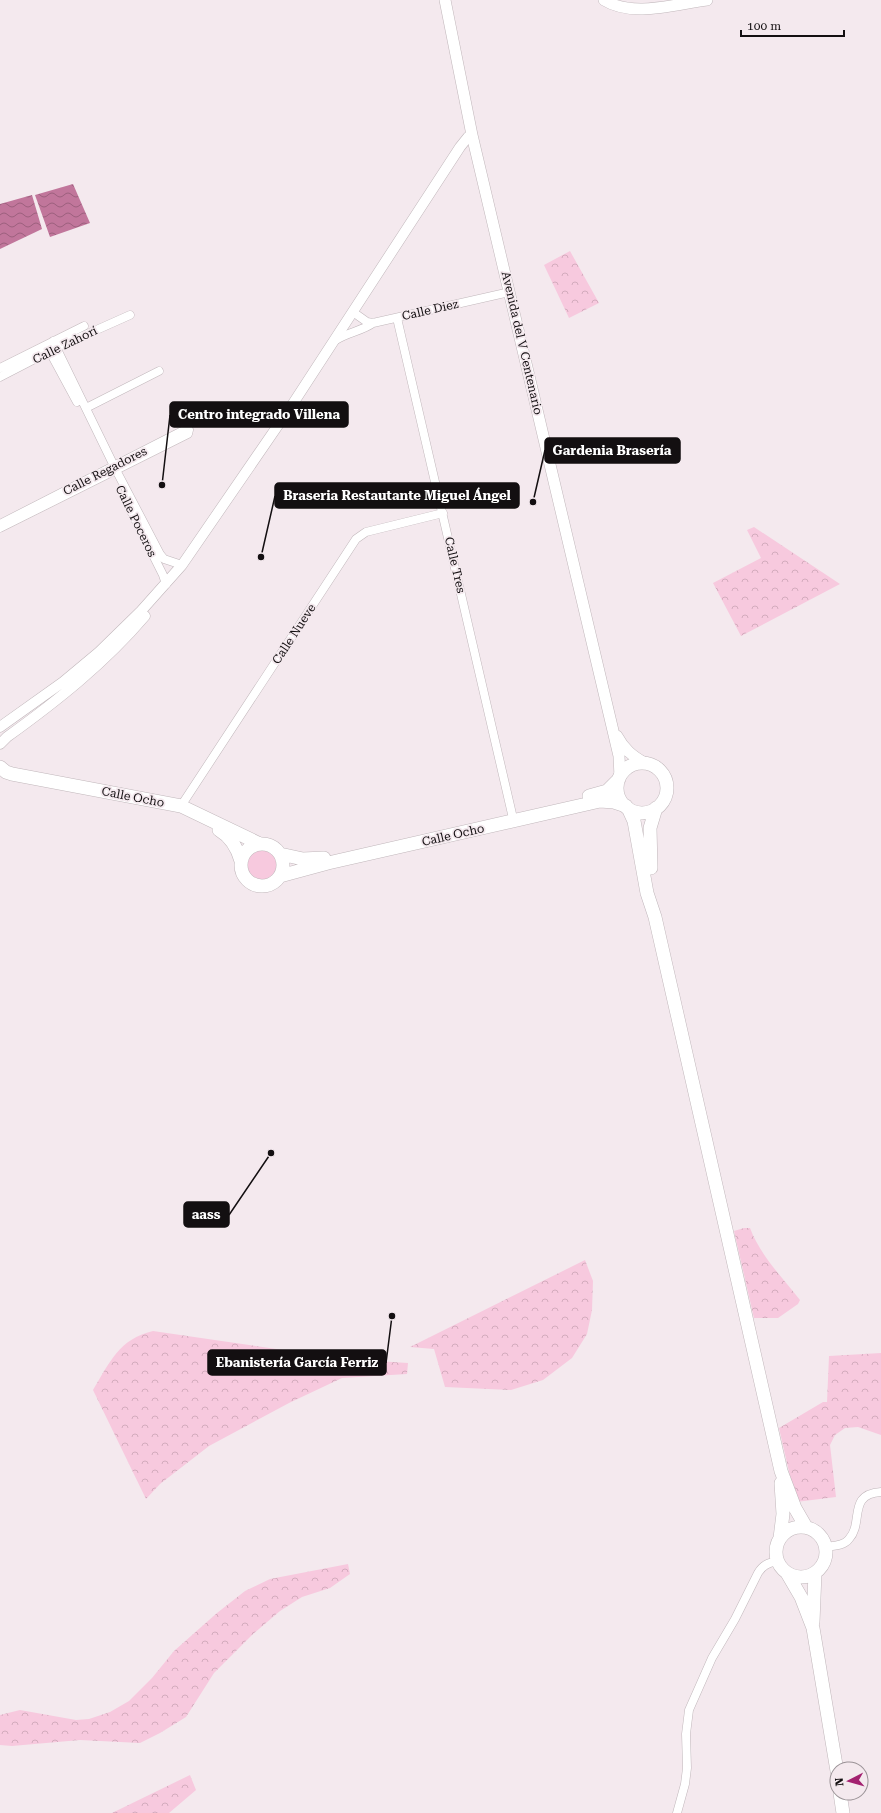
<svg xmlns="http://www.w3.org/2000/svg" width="881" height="1813" font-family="'Roboto Serif',serif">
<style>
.green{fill:#f7c9de}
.forest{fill:url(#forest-crowns)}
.water{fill:url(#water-waves)}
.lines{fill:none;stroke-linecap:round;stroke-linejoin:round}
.minor-casing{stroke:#c1b7bb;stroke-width:9}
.tertiary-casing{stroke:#c1b7bb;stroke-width:11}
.secondary-casing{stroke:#c1b7bb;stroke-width:12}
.primary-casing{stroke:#c1b7bb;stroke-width:14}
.minor{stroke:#fff;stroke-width:8}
.tertiary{stroke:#fff;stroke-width:10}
.secondary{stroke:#fff;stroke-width:11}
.primary{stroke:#fff;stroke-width:13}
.labels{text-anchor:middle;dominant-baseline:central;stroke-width:3.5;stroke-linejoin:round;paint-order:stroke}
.street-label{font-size:12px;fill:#130f11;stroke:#f4e9ee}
.leader{fill:none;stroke:#130f11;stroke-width:1.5}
.callout-dot{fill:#130f11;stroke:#f4e9ee;stroke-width:1.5}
.callout{fill:#130f11;stroke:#130f11;stroke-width:1.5}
.callout-label{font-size:13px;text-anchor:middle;font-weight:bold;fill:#fff}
</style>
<defs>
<pattern id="forest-crowns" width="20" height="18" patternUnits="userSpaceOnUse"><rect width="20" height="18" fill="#f7c9de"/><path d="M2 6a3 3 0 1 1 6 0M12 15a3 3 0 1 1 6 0" fill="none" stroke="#d3abbd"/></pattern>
<pattern id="water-waves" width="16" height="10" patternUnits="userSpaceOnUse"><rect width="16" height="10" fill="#c1769b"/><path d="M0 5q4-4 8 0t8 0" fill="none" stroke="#9c5f7d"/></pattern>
</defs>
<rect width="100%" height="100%" fill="#f4e9ee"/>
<!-- green -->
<path class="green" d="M245 865a16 16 0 1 1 32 0a16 16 0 1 1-32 0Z"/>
<!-- forest -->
<path class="forest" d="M570 251 599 303 569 318 544 265Z
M754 527 840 584 741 636 713 583 761 558 747 530Z
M744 1228H750C760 1255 782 1277 800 1300L798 1304 778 1318H754L734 1231Z
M585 1260 593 1281 592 1310 587 1334 572 1358 543 1380 511 1390 445 1387 434 1349 410 1347Z
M153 1331 345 1359 408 1363 407 1374 342 1378 289 1403 209 1446 160 1484 146 1499 93 1390C110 1362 119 1339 153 1331Z
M881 1353V1435L858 1427 845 1428 835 1435 830 1445 836 1497 796 1502 779 1428 823 1402H827L829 1356Z
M348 1564 350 1574 330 1588 302 1597 280 1611 252 1635 214 1673 186 1717 160 1733 140 1743 80 1740 12 1746 0 1745V1715L20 1710 76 1720 89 1719 110 1712 129 1701 152 1678 174 1651 217 1613 245 1591 270 1579Z
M190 1775 196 1790 169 1813H112Z"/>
<!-- water -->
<path class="water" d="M73 184 90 223 50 237 35 195Z
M32 195 42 229 0 249V204Z"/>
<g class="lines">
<!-- minor casing -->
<g class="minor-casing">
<path id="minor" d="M353 312 367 322 373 323 510 292
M397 318 512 814
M336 340C348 332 362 331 373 323
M53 341 116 470 160 554 164 559 182 565
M50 352 77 402
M0 368 84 326
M0 377 56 348 130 315
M86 408 159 371
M125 499 163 575 166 584
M0 524 186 429 189 430 188 434 0 528
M181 806 356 539 366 532 443 513
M825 1547C833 1546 844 1546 849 1539 864 1523 847 1494 881 1492
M677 1813 685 1784 687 1768 686 1734 689 1710 712 1658 735 1619 758 1573C763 1565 768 1563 777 1561"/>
</g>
<!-- tertiary casing -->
<g class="tertiary-casing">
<path id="tertiary" d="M0 727 63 682 99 652 141 611 182 565 294 402 460 147 468 137 472 135
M0 744 7 737C57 701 105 663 145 616"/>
</g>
<!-- secondary casing -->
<g class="secondary-casing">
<path id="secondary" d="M445 0 472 135 619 756 620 777
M604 0C633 18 675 4 707 0
M617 736C624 749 632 756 645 763"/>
</g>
<!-- primary casing -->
<g class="primary-casing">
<path id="primary" d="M617 788a25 25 0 1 1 50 0a25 25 0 1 1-50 0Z
M0 767 6 772 12 774 181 806 260 844
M589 796 607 791 619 779
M628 808 634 821 647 893 655 917 781 1471 795 1508 806 1527
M219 830C231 837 237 847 241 861
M241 865a21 21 0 1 1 42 0a21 21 0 1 1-42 0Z
M280 854 303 859 324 858
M651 868 650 828 656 808
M280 876 328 863 600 801 614 802 626 806
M776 1552a25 25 0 1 1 50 0a25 25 0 1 1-50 0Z
M780 1538 783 1514 781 1483
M787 1573 801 1597 813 1628 837 1771
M813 1622 815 1573
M840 1793 843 1813"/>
</g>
<!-- minor -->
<use href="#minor" class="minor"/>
<!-- tertiary -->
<use href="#tertiary" class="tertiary"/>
<!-- secondary -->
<use href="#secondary" class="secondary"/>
<!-- primary -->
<use href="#primary" class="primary"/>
</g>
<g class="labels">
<!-- street labels -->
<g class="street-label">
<text transform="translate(430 310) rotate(-13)">Calle Diez</text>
<text transform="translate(522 343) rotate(77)">Avenida del V Centenario</text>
<text transform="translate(65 345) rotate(-26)">Calle Zahorí</text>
<text transform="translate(105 471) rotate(-27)">Calle Regadores</text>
<text transform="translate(136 521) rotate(64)">Calle Poceros</text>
<text transform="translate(455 565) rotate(77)">Calle Tres</text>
<text transform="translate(294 634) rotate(-57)">Calle Nueve</text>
<text transform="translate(133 797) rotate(11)">Calle Ocho</text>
<text transform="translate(453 835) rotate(-13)">Calle Ocho</text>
</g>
</g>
<!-- callouts -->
<path class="leader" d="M162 485L170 415M533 502L545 450M261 557L275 496M271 1153L229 1215M392 1316L386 1363"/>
<g class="callout-dot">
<circle cx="162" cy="485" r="4"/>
<circle cx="533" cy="502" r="4"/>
<circle cx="261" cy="557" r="4"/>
<circle cx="271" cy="1153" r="4"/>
<circle cx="392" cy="1316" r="4"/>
</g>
<g class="callout">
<rect x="170" y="402" width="178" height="25" rx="4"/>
<rect x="545" y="438" width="135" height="25" rx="4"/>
<rect x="275" y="483" width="244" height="25" rx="4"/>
<rect x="184" y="1202" width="45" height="25" rx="4"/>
<rect x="208" y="1350" width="178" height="25" rx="4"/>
</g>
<g class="callout-label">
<text x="259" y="419">Centro integrado Villena</text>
<text x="612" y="455">Gardenia Brasería</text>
<text x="397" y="500">Braseria Restautante Miguel Ángel</text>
<text x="206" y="1219">aass</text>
<text x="297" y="1367">Ebanistería García Ferriz</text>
</g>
<!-- north arrow -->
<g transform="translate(849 1781) rotate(264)"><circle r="19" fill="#f4e9ee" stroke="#9a9296"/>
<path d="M0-3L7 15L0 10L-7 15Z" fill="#a32170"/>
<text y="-6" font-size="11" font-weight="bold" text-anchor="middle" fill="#130f11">N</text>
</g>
<!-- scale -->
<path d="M741 30v6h103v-6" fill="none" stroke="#130f11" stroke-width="2"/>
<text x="747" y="30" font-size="12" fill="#130f11" stroke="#f4e9ee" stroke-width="3" paint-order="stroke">100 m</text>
</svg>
